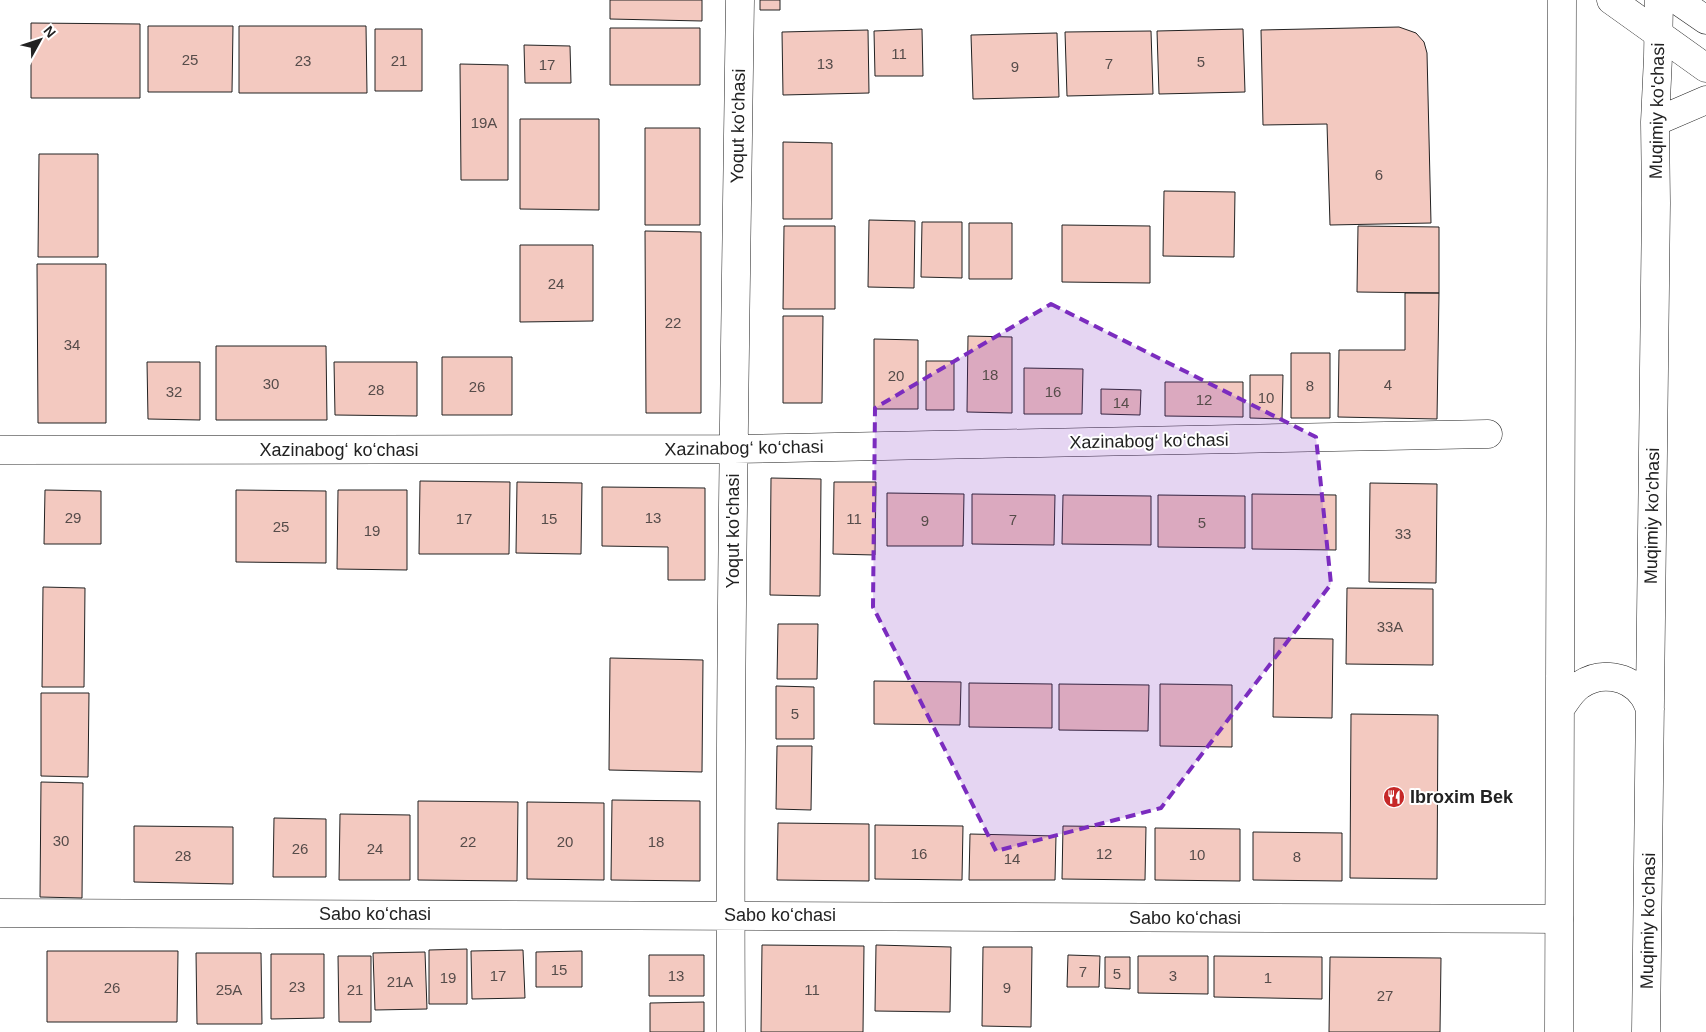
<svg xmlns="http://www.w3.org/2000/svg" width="1706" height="1032" font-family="Arial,sans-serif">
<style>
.building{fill:#f3c9c0;stroke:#222}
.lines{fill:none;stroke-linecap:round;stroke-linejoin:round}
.street-casing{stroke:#222;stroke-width:29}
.secondary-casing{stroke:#222;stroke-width:29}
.primary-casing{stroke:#222;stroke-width:29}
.street{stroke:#fff;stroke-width:28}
.secondary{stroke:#fff;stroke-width:28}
.primary{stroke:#fff;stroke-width:28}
.marked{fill:#7b2cbf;fill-opacity:0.2;stroke:#7b2cbf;stroke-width:4;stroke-dasharray:10 6;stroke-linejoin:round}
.labels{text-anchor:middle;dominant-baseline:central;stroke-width:4;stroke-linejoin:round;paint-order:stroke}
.number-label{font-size:15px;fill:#564c4a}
.street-label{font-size:18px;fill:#222;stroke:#fff}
.poi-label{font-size:18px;font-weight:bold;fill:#222;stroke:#fff;text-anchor:start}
</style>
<rect width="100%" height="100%" fill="#fff"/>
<!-- building -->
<path class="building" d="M610 0H702V21L610 19Z
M760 0H780V10H760Z
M31 23 140 24V98H31Z
M148 26H233L232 92H148Z
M239 26H366L367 93H239Z
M1399 27 1416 33 1424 42 1427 53 1431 223 1330 225 1327 124 1263 125 1261 30Z
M610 28H700V85H610Z
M375 29H422V91H375Z
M922 29 923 76H875L874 31Z
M1243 29 1245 92 1159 94 1157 31Z
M868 30 869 93 783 95 782 32Z
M1151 31 1153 94 1067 96 1065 32Z
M1057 33 1059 97 973 99 971 35Z
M524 45 570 46 571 83H525Z
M460 64 508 65V180H461Z
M520 119H599V210L520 209Z
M645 128H700V225H645Z
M783 142 832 143V219H783Z
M39 154H98V257H38Z
M1164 191 1235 192 1234 257 1163 256Z
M869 220 915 221 914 288 868 287Z
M922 222H962V278L921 277Z
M969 223H1012V279H969Z
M1062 225 1150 226V283L1062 282Z
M784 226H835V309H783Z
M1358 226 1439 227V293L1357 292Z
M645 231 701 232V413H646Z
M520 245H593V321L520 322Z
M37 264H106V423H38Z
M1405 293H1439L1437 419 1338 417 1339 350H1405Z
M783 316H823L822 403H783Z
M968 336 1012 337V413L967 412Z
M874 339 918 340V409H874Z
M216 346H326L327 420H216Z
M1291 353H1330V418H1291Z
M442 357H512V415H442Z
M926 361H954V410H926Z
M147 362H200V420L148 419Z
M334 362H417V416L335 415Z
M1024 368 1083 369 1082 414H1024Z
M1250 375H1283L1282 419 1250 418Z
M1165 382H1243V417L1165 416Z
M1101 389 1141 390 1140 415 1101 414Z
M771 478 821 479 820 596 770 595Z
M420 481 510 482 509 554H419Z
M517 482 582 483 581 554 516 553Z
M834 482H876L875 555 833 554Z
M1370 483 1437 484 1436 583 1369 582Z
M602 487 705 488V580H668V547L602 546Z
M45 490 101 491V544H44Z
M236 490 326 491V563L236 562Z
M338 490H407V570L337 569Z
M887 493 964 494 963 546H887Z
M972 494 1055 495 1054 545 972 544Z
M1252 494 1336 495V550L1252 549Z
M1063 495 1151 496V545L1062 544Z
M1158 495 1245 496V548L1158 547Z
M43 587 85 588 84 687H42Z
M1347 588 1433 589V665L1346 664Z
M778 624H818L817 679H777Z
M1274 638 1333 639 1332 718 1273 717Z
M610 658 703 660 702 772 609 770Z
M874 681 961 682 960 725 874 724Z
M969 683 1052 684V728L969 727Z
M1059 684 1149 685 1148 731 1059 730Z
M1160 684 1232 685V747L1160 746Z
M776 686 814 687V739H776Z
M41 693H89L88 777 41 776Z
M1351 714 1438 715 1437 879 1350 878Z
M777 746H812L811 810 776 809Z
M41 782 83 783 82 898 40 897Z
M612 800 700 801V881L611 880Z
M418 801 518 802 517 881 418 880Z
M527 802 604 803V880L527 879Z
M340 814 410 815V880H339Z
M274 818 326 819V877H273Z
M778 823 869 824V881L777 880Z
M875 825 963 826 962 880 875 879Z
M134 826 233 827V884L134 882Z
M1063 826 1146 827 1145 880 1062 879Z
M1155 828 1240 829V881L1155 880Z
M1253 832 1342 833V881L1253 880Z
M970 834 1056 836 1055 880H969Z
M762 945 864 946 863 1032H761Z
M876 945 951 947 950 1012 875 1011Z
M983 947H1032L1031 1027 982 1026Z
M467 949V1004H429V950Z
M523 950 525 998 472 999 471 951Z
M47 951H178L177 1022H47Z
M582 951V987H536V952Z
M425 952 427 1009 375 1010 373 953Z
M196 953H261L262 1024H197Z
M271 954H324V1018L271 1019Z
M649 955H704V996H649Z
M1068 955 1100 956 1099 987H1067Z
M338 956H371V1022H339Z
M1138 956H1208V994L1138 993Z
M1214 956 1322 957V999L1214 997Z
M1105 957H1130V989L1105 988Z
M1330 957 1441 958 1440 1032H1329Z
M704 1002V1032H650V1003Z"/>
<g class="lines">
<!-- street casing -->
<g class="street-casing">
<path id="street" d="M0 450 734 449 1488 434
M0 913 1559 919
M731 1032C729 688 735 344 740 0"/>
</g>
<!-- secondary casing -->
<g class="secondary-casing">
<path id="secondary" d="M1611 0 1706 68
M1677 0 1706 20"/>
</g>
<!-- primary casing -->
<g class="primary-casing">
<path id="primary" d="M1655 122 1706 100
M1560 709C1566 701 1571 691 1580 685 1600 671 1628 675 1643 695 1646 699 1648 704 1650 709
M1559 1032 1562 0
M1646 1032 1656 203 1655 122 1658 57 1659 0"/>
</g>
<!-- street -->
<use href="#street" class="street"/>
<!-- secondary -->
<use href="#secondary" class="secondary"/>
<!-- primary -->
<use href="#primary" class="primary"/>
</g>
<!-- marked area -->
<path class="marked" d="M1051 304 1316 437 1331 584 1161 808 996 851 873 607 875 408Z"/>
<!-- icons -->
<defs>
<g id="restaurant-disc" transform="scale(1.125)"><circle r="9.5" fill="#c62828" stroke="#fff"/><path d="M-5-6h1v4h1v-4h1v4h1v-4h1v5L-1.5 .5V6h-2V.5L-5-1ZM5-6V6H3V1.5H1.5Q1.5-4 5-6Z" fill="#fff"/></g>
</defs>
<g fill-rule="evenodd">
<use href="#restaurant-disc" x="1394" y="797"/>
</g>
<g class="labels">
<!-- number labels -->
<g class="number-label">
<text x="899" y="53">11</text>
<text x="190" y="59">25</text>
<text x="303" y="60">23</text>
<text x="399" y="60">21</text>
<text x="1201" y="61">5</text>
<text x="825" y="63">13</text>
<text x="1109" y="63">7</text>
<text x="547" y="64">17</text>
<text x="1015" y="66">9</text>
<text x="484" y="122">19A</text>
<text x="1379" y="174">6</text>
<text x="556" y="283">24</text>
<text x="673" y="322">22</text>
<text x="72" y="344">34</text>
<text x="990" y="374">18</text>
<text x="896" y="375">20</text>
<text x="271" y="383">30</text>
<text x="1388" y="384">4</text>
<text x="1310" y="385">8</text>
<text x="477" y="386">26</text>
<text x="376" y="389">28</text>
<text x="174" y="391">32</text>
<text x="1053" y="391">16</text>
<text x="1266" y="397">10</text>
<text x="1204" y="399">12</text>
<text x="1121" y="402">14</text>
<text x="73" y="517">29</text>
<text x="653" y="517">13</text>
<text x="464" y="518">17</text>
<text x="549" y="518">15</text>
<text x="854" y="518">11</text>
<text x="1013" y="519">7</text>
<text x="925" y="520">9</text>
<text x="1202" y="522">5</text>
<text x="281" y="526">25</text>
<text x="372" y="530">19</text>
<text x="1403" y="533">33</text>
<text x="1390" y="626">33A</text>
<text x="795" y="713">5</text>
<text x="61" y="840">30</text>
<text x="468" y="841">22</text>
<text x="565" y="841">20</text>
<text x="656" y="841">18</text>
<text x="300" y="848">26</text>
<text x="375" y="848">24</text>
<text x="919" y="853">16</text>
<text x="1104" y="853">12</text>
<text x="1197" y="854">10</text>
<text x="183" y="855">28</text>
<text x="1297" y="856">8</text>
<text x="1012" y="858">14</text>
<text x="559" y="969">15</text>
<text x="1083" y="971">7</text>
<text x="1117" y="973">5</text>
<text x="498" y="975">17</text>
<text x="676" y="975">13</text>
<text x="1173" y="975">3</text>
<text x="448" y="977">19</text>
<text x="1268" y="977">1</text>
<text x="400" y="981">21A</text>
<text x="297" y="986">23</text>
<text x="112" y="987">26</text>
<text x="1007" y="987">9</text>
<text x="229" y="989">25A</text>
<text x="355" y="989">21</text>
<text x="812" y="989">11</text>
<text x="1385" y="995">27</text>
</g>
<!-- street labels -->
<g class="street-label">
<text transform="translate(1657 111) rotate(-89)">Muqimiy ko'chasi</text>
<text transform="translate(738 126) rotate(-89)">Yoqut ko'chasi</text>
<text transform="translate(1149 441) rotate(-1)">Xazinabog‘ ko‘chasi</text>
<text transform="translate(744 448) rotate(-1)">Xazinabog‘ ko‘chasi</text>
<text x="339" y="450">Xazinabog‘ ko‘chasi</text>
<text transform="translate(1652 516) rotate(-89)">Muqimiy ko'chasi</text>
<text transform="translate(733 531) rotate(-90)">Yoqut ko'chasi</text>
<text x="375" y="914">Sabo ko‘chasi</text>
<text x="780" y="915">Sabo ko‘chasi</text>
<text x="1185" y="918">Sabo ko‘chasi</text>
<text transform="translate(1648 921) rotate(-89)">Muqimiy ko'chasi</text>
</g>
<!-- poi labels -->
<g class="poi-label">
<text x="1410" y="797">Ibroxim Bek</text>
</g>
</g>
<!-- north arrow -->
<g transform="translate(40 40) rotate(50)" stroke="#ffffff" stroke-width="4" paint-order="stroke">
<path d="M0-4L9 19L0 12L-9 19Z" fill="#222222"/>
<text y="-8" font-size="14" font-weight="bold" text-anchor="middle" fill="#222222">N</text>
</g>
</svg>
